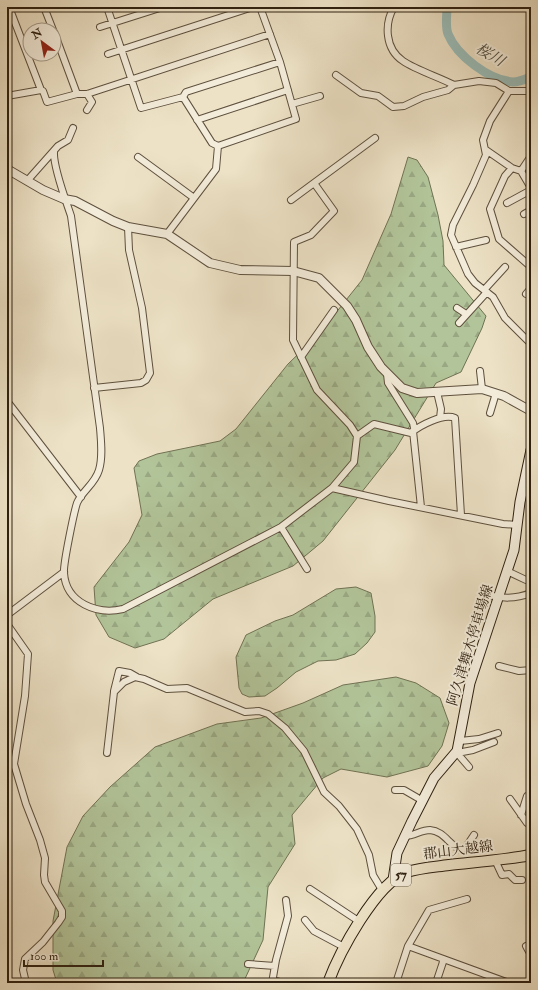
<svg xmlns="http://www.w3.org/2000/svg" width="538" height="990" font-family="'IM FELL Double Pica','Noto Serif JP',serif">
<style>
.forest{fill:url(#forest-firs);stroke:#707254}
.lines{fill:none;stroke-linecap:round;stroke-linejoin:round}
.river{stroke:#9abdb9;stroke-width:9}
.minor-casing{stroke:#5e503e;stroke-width:8}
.tertiary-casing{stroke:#5e503e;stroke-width:10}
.secondary-casing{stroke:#2e2010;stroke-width:11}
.primary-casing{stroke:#2e2010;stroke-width:12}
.minor{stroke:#f3ecda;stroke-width:6}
.tertiary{stroke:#f3ecda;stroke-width:8}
.secondary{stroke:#f3ecda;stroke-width:9}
.primary{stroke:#ede2c6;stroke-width:10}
.labels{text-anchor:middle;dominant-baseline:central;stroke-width:4;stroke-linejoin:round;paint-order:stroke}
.shield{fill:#f3ecda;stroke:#695d4d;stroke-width:1}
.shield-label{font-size:13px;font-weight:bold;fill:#2e2010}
.street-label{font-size:14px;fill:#2e2010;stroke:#f3ecda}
.water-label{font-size:15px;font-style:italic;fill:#4e4f43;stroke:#f3ecda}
</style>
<defs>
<pattern id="forest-firs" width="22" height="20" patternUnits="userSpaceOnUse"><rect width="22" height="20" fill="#b2c499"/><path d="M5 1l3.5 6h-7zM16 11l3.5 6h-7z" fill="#99a883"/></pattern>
</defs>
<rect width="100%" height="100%" fill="#ede2c6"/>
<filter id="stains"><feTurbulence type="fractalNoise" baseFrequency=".005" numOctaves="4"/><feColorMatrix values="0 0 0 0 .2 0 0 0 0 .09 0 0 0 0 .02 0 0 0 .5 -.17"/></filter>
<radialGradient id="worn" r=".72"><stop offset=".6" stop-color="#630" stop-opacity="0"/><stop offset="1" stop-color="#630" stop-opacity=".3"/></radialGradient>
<!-- forest -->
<path class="forest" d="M408 157 417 160 428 177 438 215 443 241 444 265 486 316 482 328 461 372 436 383 395 450 323 541 293 566 213 599 164 639 135 648 109 637 96 615 94 587 129 542 142 515 134 468 139 461 157 454 220 441 236 429 288 364 319 334 362 280 391 214Z
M356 587 371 593 375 616V632L367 643 355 654 336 660 318 661 296 672 277 688 265 696 249 697 242 694 239 688 236 657 246 635 275 621 293 615 336 589Z
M396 677 416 683 440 698 449 723 442 746 428 766 387 777 341 769 323 778 292 815 295 844 268 887 263 940 243 983H57L53 970V921L67 847 83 816 110 787 155 747 190 734 217 724 261 718 303 703 343 685Z"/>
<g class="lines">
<!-- river -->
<path class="river" d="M447 7C447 16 445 26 448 34 457 56 489 80 513 82 518 82 526 79 531 77"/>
<!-- minor casing -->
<g class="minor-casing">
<path id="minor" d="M44 7 53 30
M107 7 141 108 183 97 212 143 218 146 296 119 280 62 260 7
M394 7C384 24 385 49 403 61 416 70 439 77 454 85
M100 27 163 7
M54 32 77 94H87L270 34
M108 54 253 7
M336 75 361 93 378 96 393 107 404 106 423 97 448 90 454 85 479 81 496 83 509 91H531
M41 90 43 91 47 102 77 94
M509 91 490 121 483 140 486 155 473 185 453 225 451 235 468 274 475 283 493 297 505 318 531 344
M87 94 92 102 87 110
M7 96 41 90 9 7
M183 97 186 92 280 62
M292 104 320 96
M197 120 288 90
M486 150 512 168 521 171 531 188
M54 152C53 167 66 201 71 216L100 428C101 441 103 457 99 470 95 484 82 491 77 503 74 512 63 565 64 573 66 603 97 615 123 609L281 527 332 488 354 462 357 436 350 425 317 390 293 340 294 242 311 235 334 211 314 183
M138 157 194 198
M512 168 505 176 490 209 499 239 531 267
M521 171 531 156
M27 181 58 146 68 140 73 128
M291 200 375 138
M507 203 531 190
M524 214 531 210
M167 234 216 169 218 146
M456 247 486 240
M484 290 505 267
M526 294 531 288
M457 308 466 314
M459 323 487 292
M301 357 334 310
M480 371 482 389
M387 374 388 383 413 423 414 428
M94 388 141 383 146 380 150 373 142 308 129 250 128 227
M437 392 441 409 440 418
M7 401 81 497
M490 413 496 393
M413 431 421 507
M357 436 374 424 411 433C419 426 443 413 455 418L461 515
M332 488 389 501 503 524 517 525
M281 527 307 569
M507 571 526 580H531
M486 594C502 599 515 599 531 593
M7 615 64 572
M7 624 28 654 25 696 14 764 26 804 40 840 45 858 44 875 45 882 62 911V917L58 923 43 942 25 959 23 970 26 983
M499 666 519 671 531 670
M114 691 119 671 130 673 137 677
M460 741 479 739 498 733
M107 753 114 692 124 682 135 677 144 679 167 689 187 688 245 712 259 711 268 714 285 728 304 751 324 792 339 806 357 829 369 855 373 875 382 890
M457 753 473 750 494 742
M457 753 469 767
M395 790H404L423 801
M510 799 527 823 531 824
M521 815 527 796
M405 836C414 836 421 830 430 830 444 831 449 845 461 850L466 847 474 835
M495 860 502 875 509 874 515 880H522
M310 889 360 922
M305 920 314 931 344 947
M408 946 429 910 467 899
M526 946 531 955
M248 964 275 966
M273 980 284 983
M272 983 276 960 288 916 286 900
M396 983 408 946 509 983
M436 983 444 959
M529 983 531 980"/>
</g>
<!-- tertiary casing -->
<g class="tertiary-casing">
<path id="tertiary" d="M7 169 43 190 64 199 75 201 113 221 128 227 167 234 210 263 240 270 293 271 319 278 347 306 356 320 368 347 381 367 402 388 417 393 482 389 504 396 531 411"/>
</g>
<!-- secondary casing -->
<g class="secondary-casing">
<path id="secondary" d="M393 880 397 853 412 821 434 778 457 751 470 683 514 550 520 502 531 450"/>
</g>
<!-- primary casing -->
<g class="primary-casing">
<path id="primary" d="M328 983C339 953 376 883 407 872 420 868 435 867 449 865 476 862 504 860 531 855"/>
</g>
<!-- minor -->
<use href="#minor" class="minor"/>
<!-- tertiary -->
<use href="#tertiary" class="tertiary"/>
<!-- secondary -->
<use href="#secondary" class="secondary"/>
<!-- primary -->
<use href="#primary" class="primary"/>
</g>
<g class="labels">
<!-- shield labels -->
<rect class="shield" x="391" y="864" width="20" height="22" rx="3"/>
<g class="shield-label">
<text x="401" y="875">57</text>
</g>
<!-- street labels -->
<g class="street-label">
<text transform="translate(470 645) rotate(-73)">阿久津舞木停車場線</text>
<text transform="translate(458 850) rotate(-7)">郡山大越線</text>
</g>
<!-- water labels -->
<g class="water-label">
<text transform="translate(490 55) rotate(31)">桜川</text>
</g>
</g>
<!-- margin -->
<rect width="538" height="990" fill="none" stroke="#ede2c6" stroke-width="24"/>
<rect x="8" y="8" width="522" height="974" fill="none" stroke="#2e2010" stroke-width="2"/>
<rect x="12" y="12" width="514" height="966" fill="none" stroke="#2e2010"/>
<!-- north arrow -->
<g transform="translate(42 42) rotate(328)"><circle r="19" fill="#f3ecda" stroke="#a49a89"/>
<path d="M0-3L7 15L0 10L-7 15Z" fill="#8f2418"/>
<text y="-6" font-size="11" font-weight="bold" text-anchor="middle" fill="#2e2010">N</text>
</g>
<!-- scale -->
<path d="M24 960v6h79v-6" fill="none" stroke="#2e2010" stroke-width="2"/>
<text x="30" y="960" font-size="12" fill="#2e2010" stroke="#f3ecda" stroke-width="3" paint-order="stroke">100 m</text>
<rect width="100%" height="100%" filter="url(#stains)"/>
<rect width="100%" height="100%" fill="url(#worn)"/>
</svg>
